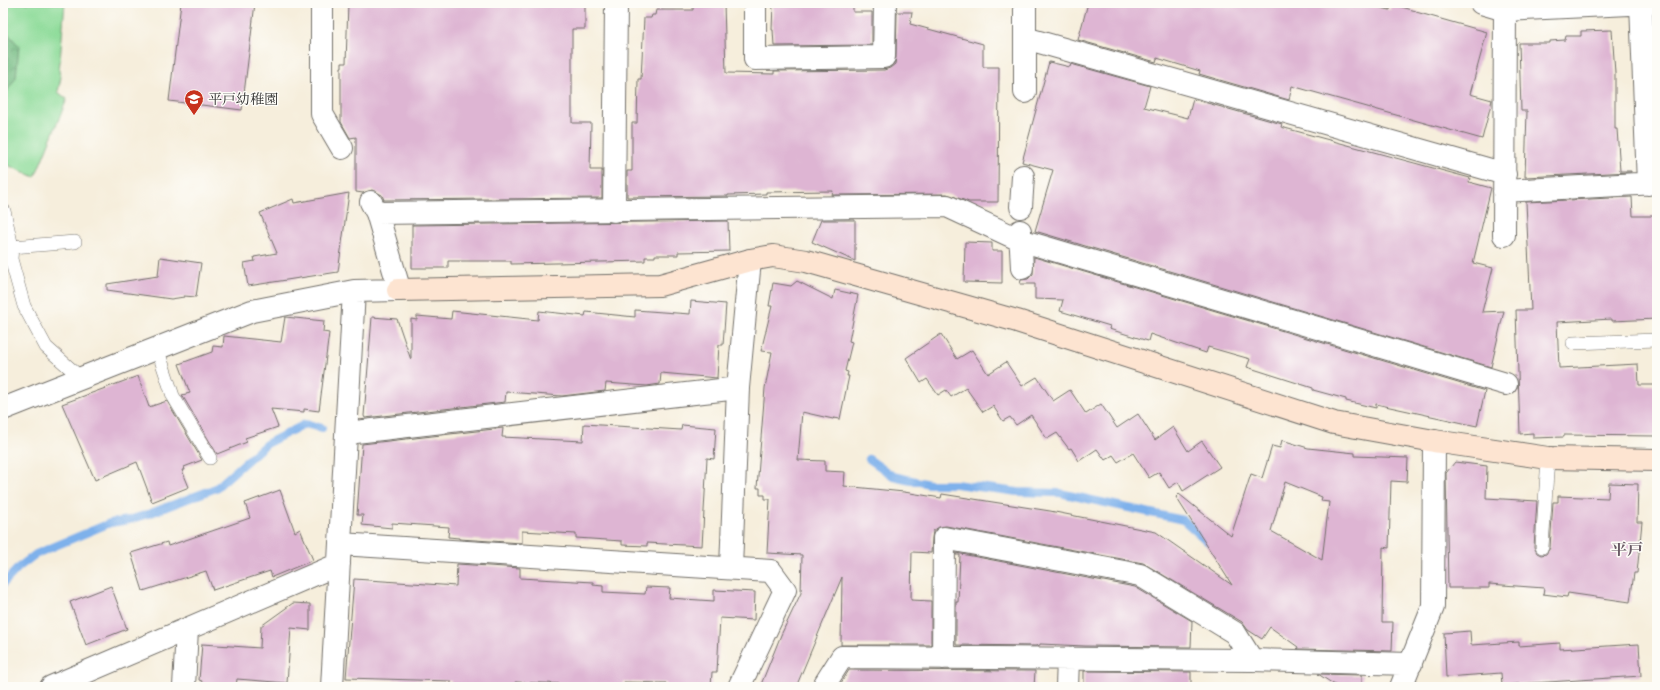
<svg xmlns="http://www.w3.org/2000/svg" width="1660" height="690" font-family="Cardo,'Noto Serif JP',serif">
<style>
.green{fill:#8ddb99;stroke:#5c8362}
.forest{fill:url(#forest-crowns);stroke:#4e7356}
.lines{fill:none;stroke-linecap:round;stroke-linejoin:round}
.stream{stroke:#7eb1eb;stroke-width:8}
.building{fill:#deb5d3;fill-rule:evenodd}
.lane-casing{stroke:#726f69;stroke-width:14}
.street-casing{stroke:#726f69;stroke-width:24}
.secondary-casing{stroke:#726f69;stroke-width:24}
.lane{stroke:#fff;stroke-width:13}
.street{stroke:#fff;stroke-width:22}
.secondary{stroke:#fde4d1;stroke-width:22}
.labels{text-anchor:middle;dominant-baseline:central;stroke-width:3;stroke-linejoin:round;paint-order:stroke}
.poi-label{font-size:14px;fill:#2b2b2b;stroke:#fdfcf7;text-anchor:start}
.quarter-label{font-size:16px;font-weight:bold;fill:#6a5b66;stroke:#fdfcf7}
</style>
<defs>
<pattern id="forest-crowns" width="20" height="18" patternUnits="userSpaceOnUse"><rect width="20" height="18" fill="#72bb81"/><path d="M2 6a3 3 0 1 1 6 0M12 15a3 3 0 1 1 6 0" fill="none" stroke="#5e986a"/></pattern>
</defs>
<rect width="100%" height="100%" fill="#fdfcf7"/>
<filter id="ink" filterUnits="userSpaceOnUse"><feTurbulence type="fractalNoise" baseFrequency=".025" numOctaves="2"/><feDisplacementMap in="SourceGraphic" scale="8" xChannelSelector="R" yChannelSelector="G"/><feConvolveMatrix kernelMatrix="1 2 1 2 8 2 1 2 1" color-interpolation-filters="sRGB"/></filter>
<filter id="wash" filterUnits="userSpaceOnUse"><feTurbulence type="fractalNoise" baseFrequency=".012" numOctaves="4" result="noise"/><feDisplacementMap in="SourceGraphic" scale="16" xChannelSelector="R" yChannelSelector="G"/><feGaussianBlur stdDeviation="0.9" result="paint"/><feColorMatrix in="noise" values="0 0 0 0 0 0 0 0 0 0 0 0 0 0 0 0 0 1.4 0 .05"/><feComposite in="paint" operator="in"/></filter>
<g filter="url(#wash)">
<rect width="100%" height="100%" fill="#f6eedc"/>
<!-- green -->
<path class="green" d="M3 3H65L59 72 61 77 58 92 67 99 35 177 3 163Z"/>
<!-- forest -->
<path class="forest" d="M3 28 19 46 16 77 3 98Z"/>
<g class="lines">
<!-- stream -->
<path class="stream" d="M869 459 893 476 929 484H955L1018 492 1060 493 1183 520 1208 542
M3 584 19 567 36 554 110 523 129 520 151 513 216 488 266 444 305 424 322 428"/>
</g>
<g id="blocks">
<!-- building -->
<path class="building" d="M181 3H255L242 110 169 101Z
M348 3H585V29H572V123H591L590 170H602V198L384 200 382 195 372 190 363 193 356 192V137L350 138 341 122V67H342V63H346Z
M693 3H724L726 73 774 74V71L884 70 890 68 895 64 896 57 897 12H912L910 24 983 44V67H999L998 202H969L947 194 832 195 833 191 766 192V194L728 195V196L627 197V171H632V123H637L638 79H641L644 18H651L652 15H655L656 10H693Z
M773 3H853V12H872V45L774 46 773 30H772Z
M1088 3H1360L1390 10 1391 4 1416 11V12L1487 32 1470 94 1492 100 1482 139 1292 86 1289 100 1199 74 1200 71 1157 58 1156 62 1078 40Z
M1612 30 1615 73V129H1617L1620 171H1631V172L1525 177 1527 111H1521L1519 43H1550V41L1565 40 1566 36H1581V31Z
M1049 62 1070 67 1071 64 1150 86 1144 107 1188 118 1193 99 1282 124 1281 127 1470 178 1469 182 1491 188 1473 263 1493 268 1482 312 1504 311 1491 367 1035 231 1053 170 1022 162Z
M349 193 338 272 248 286 244 263 255 261 254 257 277 253 260 213 293 199 294 203Z
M1632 197 1633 216H1657V319L1612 321V319L1557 322 1559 368 1638 364 1639 385H1657V436L1564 435V437L1533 438V433L1520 434 1516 310H1531L1526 202Z
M821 220H855V261L812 242Z
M728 221 729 251 678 252V255H655V257H645V261L511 264V261H448V268H412V225Z
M965 242 992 243V251H1002V283L964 282Z
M160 257 201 263 196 297 184 296V297L171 299 107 290V284L158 276Z
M1034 257 1485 391 1477 426 1376 404V408L1346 401V399L1313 390V388L1247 367 1250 359 1208 347 1206 353 1150 334 1148 341 1109 329 1110 326 1060 311 1063 300 1035 299V284H1020L1021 280 1028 279 1033 274Z
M797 281 833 299 835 290 858 295 849 341 852 342 845 371 848 372 847 376H849L840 419 834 418 833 419 802 412 798 460 825 461V471L845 472 844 486 904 492 941 498 942 494 1050 511 1156 532 1232 585 1176 497 1179 494 1231 536 1251 474 1262 478 1272 446 1280 448 1282 440 1308 448 1355 453V456L1408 458 1407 482 1391 481 1389 548 1383 547 1382 622H1393L1392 651 1297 649 1298 647 1270 627 1262 639 1248 630 1242 622 1143 563 946 526 939 527 933 531 932 538 931 553 912 552 911 600 931 601V645H841L842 577 796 687H760L781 635 801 593 802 555 767 553 770 499H765V495H760V488H757L765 388 772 352 761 351 772 306H769L773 283 791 286ZM1285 482 1322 497 1321 501 1329 502 1322 560 1271 531Z
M691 301 726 304 723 345H719L717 378 661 373 660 384 647 386 606 383 605 391 562 396 506 392 505 402 365 418 364 416 372 317 397 319 411 360V319L417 320V316L451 319 452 311 538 320 539 311 585 316 586 312 635 317V310L690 314Z
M285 317 324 321 323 332 329 333 319 411 304 409V412L271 409 278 427 245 438 247 442 217 454 182 395 190 393 179 364 212 352 213 346 223 347 224 336 281 342Z
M941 334 957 359 972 350 988 374 1006 362 1022 386 1037 377 1053 401 1070 390 1086 414 1101 404 1117 428 1138 414 1155 440 1173 427 1188 451 1202 441 1220 467 1183 491 1178 482 1169 488 1159 472 1149 478 1133 453 1118 462 1113 455 1105 460 1097 449 1079 461 1071 448 1069 449 1057 433 1047 439 1031 415 1016 425 1010 417 1003 421 993 406 983 412 966 388 951 397 946 390 938 395 927 379 921 383 906 358Z
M138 376 149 407 167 401 202 460 184 467 185 470H182L189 487 152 502 137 462 95 480 62 404Z
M584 424 681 430 682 425 716 428 714 459 707 458 702 546 647 543V546L622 545V541L576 538V534L522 531V543L459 539V538L448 537 449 527 392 523V528L362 525 363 515H357L362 444 503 428 502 437 583 441Z
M1455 462 1487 466 1486 498 1537 501 1534 547 1537 553 1541 555 1546 554 1550 548 1553 502H1558V496L1608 498 1609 483 1638 484 1637 522H1642L1637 573H1634L1630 602 1568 593 1567 597 1543 594 1544 588 1489 584V588H1448L1446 473Z
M280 490 295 532 300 529 313 560 272 577 270 571 213 590 206 571 143 591 131 553 167 542 168 546 250 518 245 503Z
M956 553 1135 587 1192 621 1191 647 1085 646 1040 644V645L1036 646 956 645V602H958L960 555H956Z
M457 564 520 568V578L593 582V585L603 586V592L645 594 646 587 670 588 669 598 714 601V590L755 592 754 620 720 618 717 672H712L711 687H666V683L624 682V686L515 682V687H491L451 685V681L346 678 354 579 456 586Z
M111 586 127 629 86 645 70 602Z
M293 603 310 604V630L291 628 287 683 237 679 236 687H201L202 681 199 680 202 644 260 648 261 626Z
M1470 631 1471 645 1519 642V646L1560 643V649L1639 644 1641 676 1502 685 1501 673 1446 677 1444 633Z
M849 670 1035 671 1034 687H840L841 683Z
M1084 671 1191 672V687H1084Z
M1318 674 1362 675V687H1338Z"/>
</g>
</g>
<g filter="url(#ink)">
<use href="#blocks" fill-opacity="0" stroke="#726f69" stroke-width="1"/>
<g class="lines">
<!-- lane casing -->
<g class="lane-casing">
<path id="lane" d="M4 211 12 247 11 259 24 306 46 347 81 378
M12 247 75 242
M1573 343 1657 340
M157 348 173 396 210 458
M1542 547 1548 458"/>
</g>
<!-- street casing -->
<g class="street-casing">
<path id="street" d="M322 3V114L342 148
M755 3V59L884 57 885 3
M1481 3 1505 10 1651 3
M1641 4 1648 184
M1025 38 1505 174
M1025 92V3
M1504 191 1657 183
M1021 207 1023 176
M614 211 616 3
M377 213 947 206 1020 240 1506 384
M1020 231 1022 268
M1504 235 1505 3
M3 409 252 311 354 291 398 290 397 281 377 213 371 202
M347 433 738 388
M340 544 771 571 785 590 739 687
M731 568 738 388 750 260
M943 658 944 538 1140 575 1235 633 1252 660
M51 687 339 564
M184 687 187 629
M332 687 354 291
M823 687 842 657 1252 660 1411 664
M1067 687 1068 659
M1401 687 1433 607 1434 441"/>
</g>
<!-- secondary casing -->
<g class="secondary-casing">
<path id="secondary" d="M398 290 660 285 750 260 773 256 806 261 1017 321 1334 423 1434 441 1548 458 1657 460"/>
</g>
<!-- lane -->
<use href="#lane" class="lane"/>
<!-- street -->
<use href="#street" class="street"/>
<!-- secondary -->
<use href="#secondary" class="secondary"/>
</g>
</g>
<!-- icons -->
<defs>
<g id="school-pin" transform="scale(1)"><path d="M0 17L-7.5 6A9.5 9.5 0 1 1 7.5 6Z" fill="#c8321e" stroke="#fdfcf7"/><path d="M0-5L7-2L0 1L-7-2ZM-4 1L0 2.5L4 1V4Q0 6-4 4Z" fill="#fff"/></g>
</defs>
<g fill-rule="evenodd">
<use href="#school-pin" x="194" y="99"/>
</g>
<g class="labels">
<!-- poi labels -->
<g class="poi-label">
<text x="208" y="99">平戸幼稚園</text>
</g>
<!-- quarter labels -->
<g class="quarter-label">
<text x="1627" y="550">平戸</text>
</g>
</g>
<!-- margin -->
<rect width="1660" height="690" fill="none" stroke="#fdfcf7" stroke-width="16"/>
</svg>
